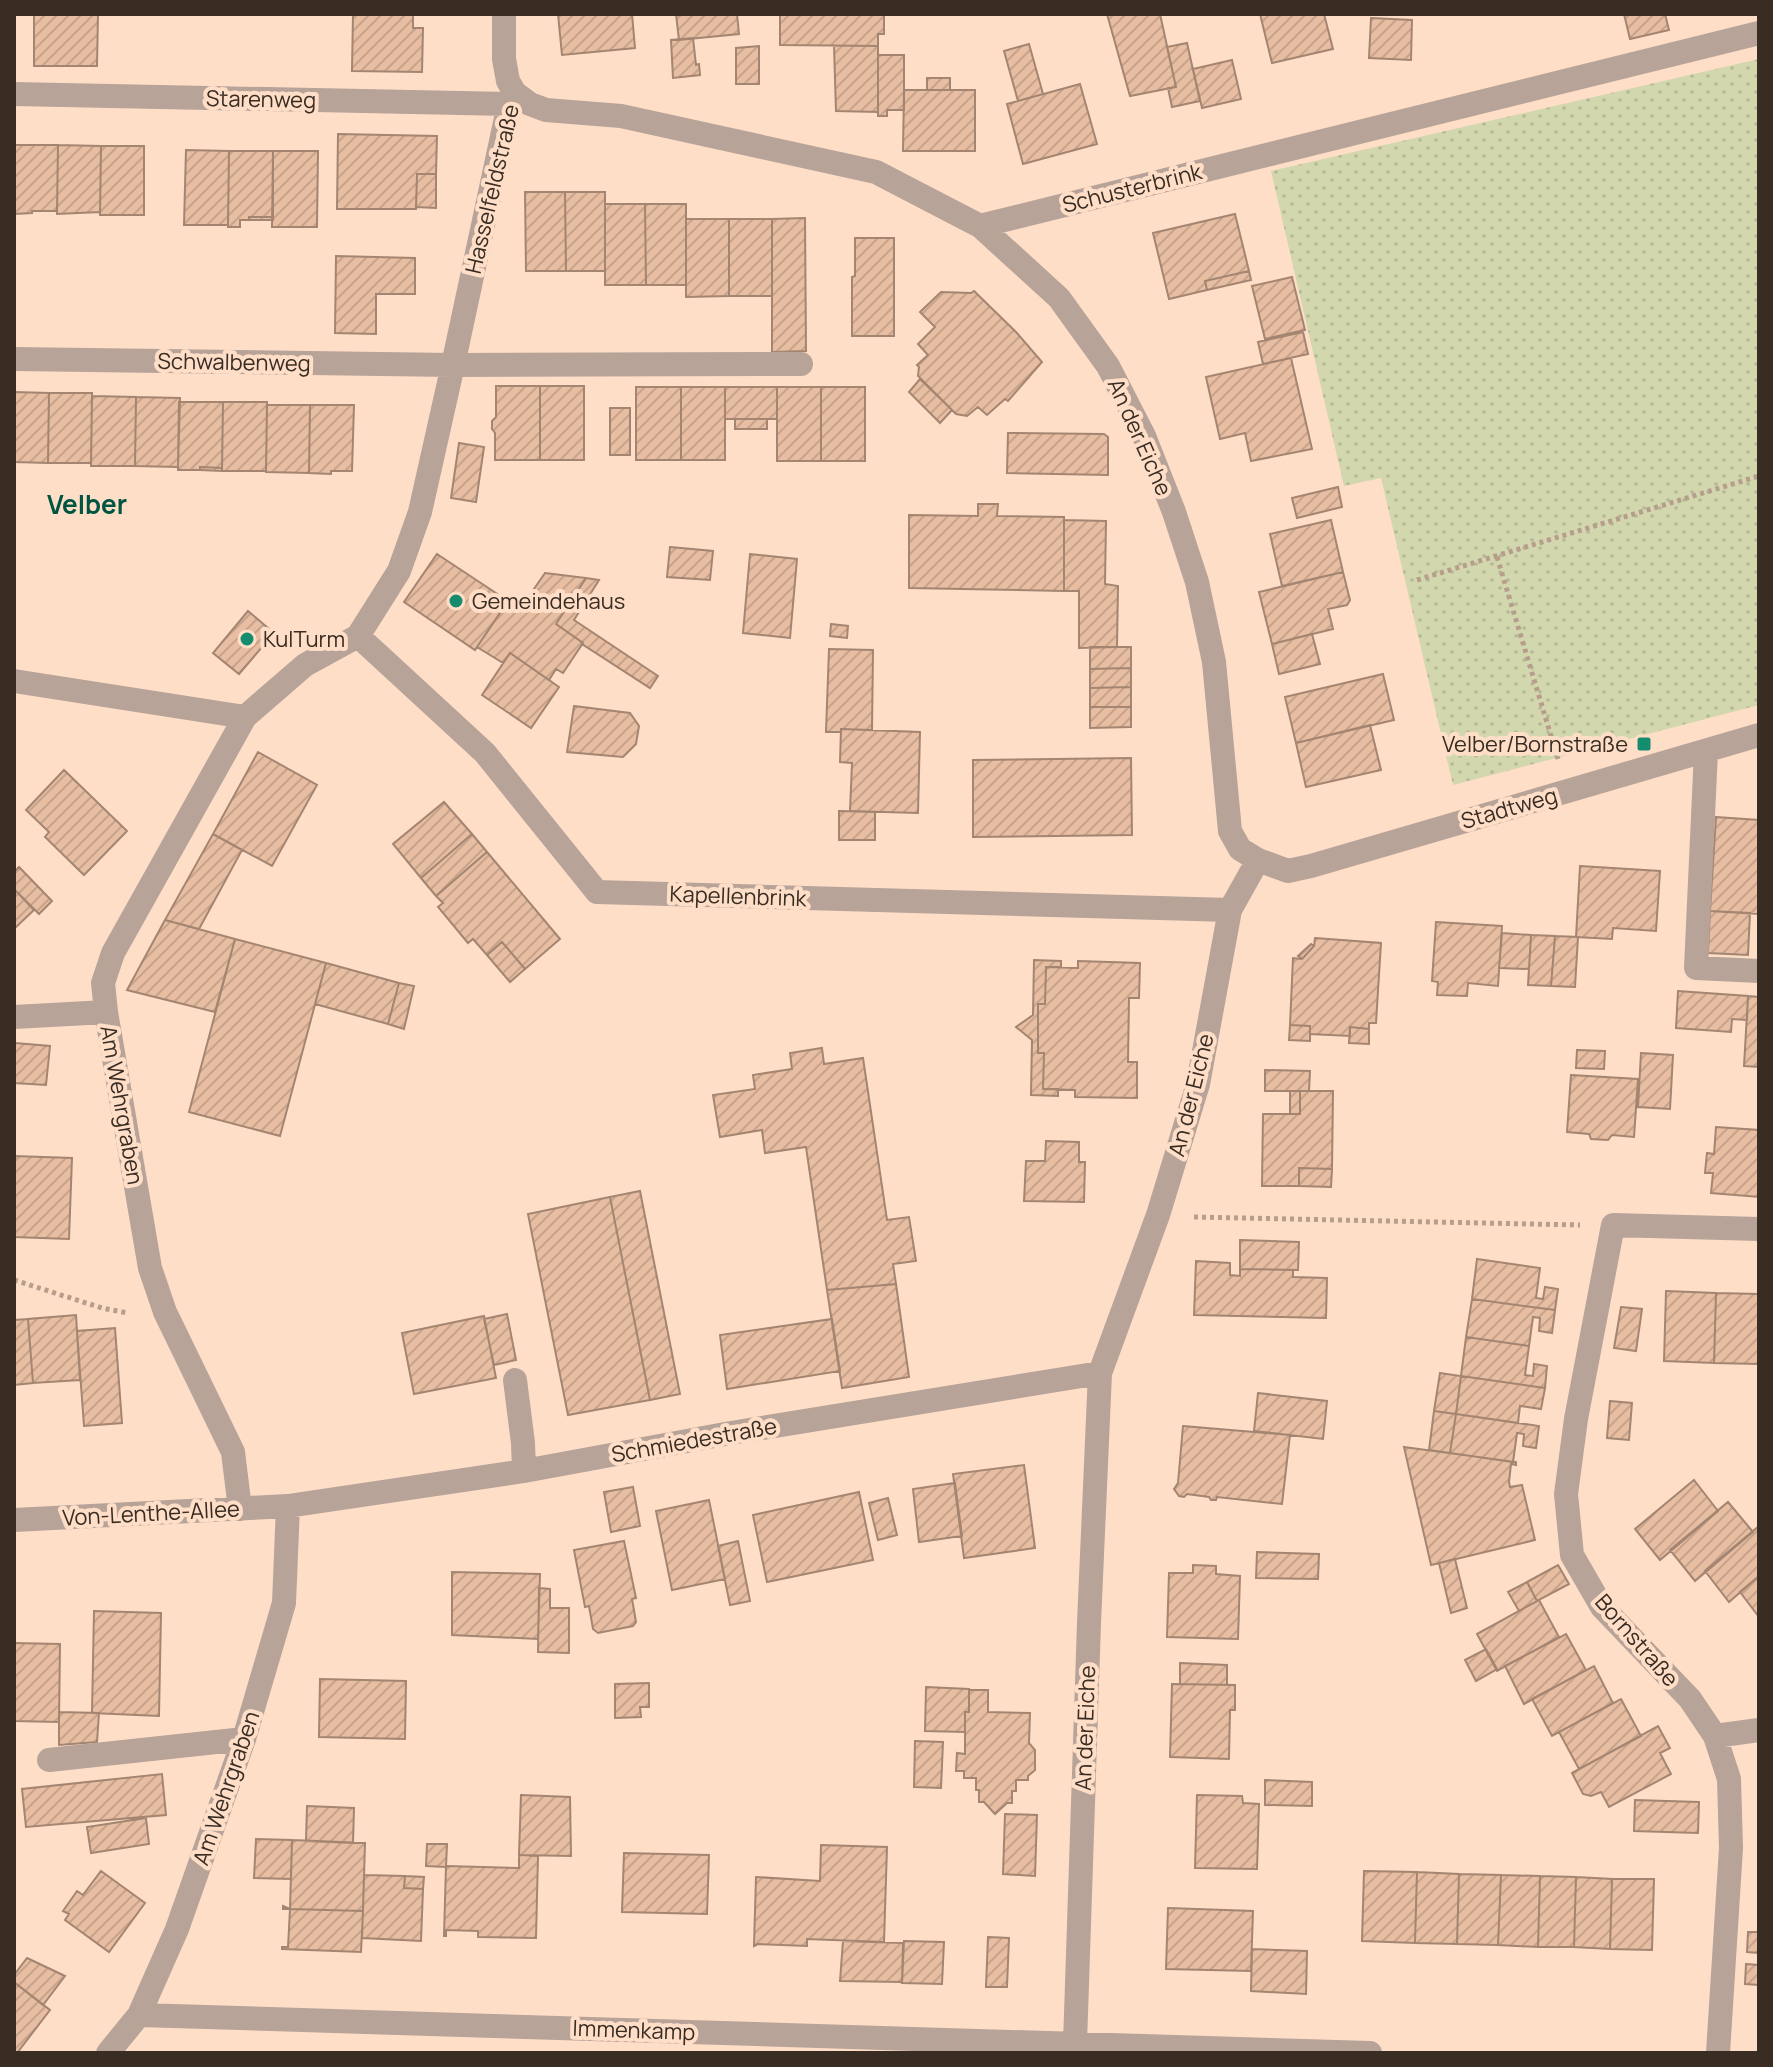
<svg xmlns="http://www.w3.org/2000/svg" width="1773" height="2067" font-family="Manrope,sans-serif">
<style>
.garden{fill:url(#garden-dots)}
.building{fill:url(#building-hatch);stroke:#a38571;stroke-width:2}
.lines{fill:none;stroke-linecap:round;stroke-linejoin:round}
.path{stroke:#b79e8c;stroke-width:5;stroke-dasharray:4 4;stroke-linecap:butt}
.minor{stroke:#b7a398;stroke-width:24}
.poi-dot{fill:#158c6e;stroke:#ffdec8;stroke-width:3}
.labels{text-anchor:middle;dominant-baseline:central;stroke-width:8;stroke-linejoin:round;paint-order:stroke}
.street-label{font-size:22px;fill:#382c23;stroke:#ffdec8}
.poi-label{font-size:22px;fill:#382c23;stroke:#ffdec8;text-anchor:start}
.quarter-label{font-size:26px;font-weight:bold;fill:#005541;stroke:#ffdec8}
</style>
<defs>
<pattern id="garden-dots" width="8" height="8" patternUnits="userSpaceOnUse" patternTransform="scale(2)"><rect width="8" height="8" fill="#d2d7ae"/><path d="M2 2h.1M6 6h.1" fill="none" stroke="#b5b995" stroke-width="1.8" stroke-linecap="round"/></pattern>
<pattern id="building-hatch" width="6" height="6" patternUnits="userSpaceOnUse" patternTransform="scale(2)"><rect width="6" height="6" fill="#e8bea2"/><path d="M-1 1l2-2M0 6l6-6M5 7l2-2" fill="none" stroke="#c8a38b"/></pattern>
</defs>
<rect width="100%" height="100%" fill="#ffdec8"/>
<!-- garden -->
<path class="garden" d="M1759 59V705L1453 785 1381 478 1344 486 1271 171Z"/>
<!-- building -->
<path class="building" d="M34 14H98L97 66H34Z
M353 14H413V28H423L422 72 352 71Z
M558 14H632L635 48 562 55Z
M676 14H737L739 34 679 40Z
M780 14H884V34H878V46L780 45Z
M1107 14H1160L1176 87 1130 96Z
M1260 14H1324L1333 49 1272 63Z
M1624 14H1665L1669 30 1630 39Z
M1371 18 1412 20 1411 60 1369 58Z
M693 38 696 65 699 64 700 75 673 78 671 40Z
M1187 43 1200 101 1172 107 1168 88 1176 87 1167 47Z
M1029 44 1043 94 1018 101 1004 51Z
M759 46V84H736V48Z
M834 46H878V112L836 111Z
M878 55H904V110H887V116H878Z
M1232 60 1241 99 1202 108 1193 69Z
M927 78H950V90H927Z
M1080 84 1097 144 1023 164 1007 104Z
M904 90H975V151H903Z
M338 134 437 136 436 174H417L416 209H337Z
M14 145H58L57 211H32V213L14 214Z
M58 145 101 146 100 212 57 214Z
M101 146H144V215H100Z
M186 150 229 151 228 225H184Z
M229 151H273V217H249V220H240V227H228Z
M273 151H318L317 227H272Z
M417 174H436V208L416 207Z
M525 192H565L566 271H526Z
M565 192H605V271H566Z
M605 204H645L646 285H605Z
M645 204H686V285H646Z
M1235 214 1249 271 1205 281 1207 290 1169 299 1153 233Z
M249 217H273V220H249Z
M805 218 806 351 772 352V219Z
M686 219H729V296L686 297Z
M729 219H772V296H729Z
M855 238H894V336H852V277L855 276Z
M336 256 415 258V294H376V334L335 333Z
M1249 271 1251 280 1207 290 1205 281Z
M1292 277 1305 330 1265 339 1252 286Z
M974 291 1016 332 1042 362 1008 401 1005 399 987 415 978 407 967 416 956 414 918 376 919 367 917 365 928 355 918 344 935 327 920 312 941 292 971 293Z
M1303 332 1308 354 1263 364 1258 342Z
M1291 358 1312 449 1251 461 1245 433 1220 439 1206 377Z
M920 379 952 410 940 423 909 392Z
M496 386H540V460H495V433L492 429V421L496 417Z
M540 386H584V460H540Z
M636 387H681V460H636Z
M681 387H725V460H681Z
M725 387H777V419H725Z
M777 387H821V461H777Z
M821 387H865V461H821Z
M14 392 49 393 48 463 14 462Z
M49 393H92L91 463H48Z
M92 396 136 397 135 466H91Z
M136 397 180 398 178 467 135 466Z
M179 402H223L222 468 200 467V470H178Z
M223 402H267L266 471H222Z
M267 405H310L309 473 266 472Z
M310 405H354L352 471H331V474L309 473Z
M610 408H630V455H610Z
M735 419H767V429H735Z
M1008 433 1104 434 1108 437V475L1007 473Z
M459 443 484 447 476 502 451 498Z
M200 467 222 468V471L200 470Z
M1338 487 1342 507 1297 518 1292 498Z
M978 504H998L997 516 1064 517V591L909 588V515L978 516Z
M1064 520 1106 521 1105 584 1118 586 1117 647 1079 648V591H1064Z
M1331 520 1343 572 1282 586 1270 534Z
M670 547 713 551 710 580 667 577Z
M437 554 508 601 475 650 404 602Z
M750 554 797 559 790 638 743 633Z
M1343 572 1350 600 1347 605 1328 609 1333 629 1272 644 1259 592Z
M545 573 586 578 556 624 583 643 563 673 556 669 549 680 510 653 503 663 477 647 508 601 520 609Z
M586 578 599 580 574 620 658 676 650 688 582 644 583 643 556 624Z
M248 611 274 633 239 674 213 653Z
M831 624 848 626 847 638 830 636Z
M1312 634 1320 664 1279 674 1272 644Z
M1090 647H1131V668L1090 669Z
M829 649 873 650 872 730 841 729V732H826Z
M510 653 559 687 531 728 482 695Z
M1131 668V687L1090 688V669Z
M1383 674 1394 720 1296 743 1285 697Z
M1131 687V707H1090V688Z
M574 706 630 713 639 726 636 744 623 757 567 752Z
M1090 707H1131V727L1090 728Z
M1370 725 1381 770 1306 787 1296 743Z
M841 729 920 732 918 813 850 811 852 763 840 762Z
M258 752 317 785 272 866 213 834Z
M1131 758 1132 835 973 837V760Z
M64 770 127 831 84 875 45 837 49 832 26 810Z
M444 802 472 834 421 878 393 844Z
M839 811 875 812V840H839Z
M1716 817 1759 820V914L1710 911Z
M213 834 242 850 199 929 165 920Z
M472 834 487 852 436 896 421 878Z
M487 852 560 939 525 969 502 942 487 955 473 939 468 943 438 907 443 903 436 896Z
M1580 866 1660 871 1656 931 1613 928 1612 939 1576 937Z
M19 867 52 901 39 914 14 889V872Z
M14 889 34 910 14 929Z
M1710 911 1750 913 1748 955 1708 953Z
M165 920 235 939 215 1012 127 990Z
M1436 922 1502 926 1498 986 1468 983 1467 996 1437 995 1438 982 1432 981Z
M1502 933 1531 935 1529 969 1499 968Z
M1531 935 1555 936 1551 986 1528 985Z
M1555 936 1578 937 1575 987 1551 986Z
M1315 938 1381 943 1376 1023H1369V1029L1350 1027V1036L1310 1034V1026L1290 1025 1293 958 1302 959 1314 946Z
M235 939 326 963 280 1136 189 1112Z
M502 942 525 969 510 982 487 955Z
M1311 944 1314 946 1302 959 1298 956Z
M1034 960 1061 961V967H1046L1045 1004H1038V1053H1044L1043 1089H1058V1096L1031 1095 1032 1040 1016 1027 1033 1015Z
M1078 961 1140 963 1139 998H1129L1128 1062H1137V1098L1075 1097V1090L1043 1089 1044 1053H1038V1004H1045L1046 967 1078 968Z
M326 963 399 983 388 1024 315 1004Z
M399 983 414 986 404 1029 388 1024Z
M1678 991 1748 996 1747 1020 1732 1019 1731 1032 1676 1028Z
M1748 996 1759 997V1067L1744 1066Z
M1290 1025 1310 1026V1041L1289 1040Z
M1350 1027 1369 1029V1044L1349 1043Z
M15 1043 50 1046 46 1085 14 1083Z
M822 1048 824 1064 863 1058 887 1220 909 1217 916 1261 893 1264 896 1284 827 1290 806 1147 765 1153 762 1130 720 1137 713 1095 755 1089 753 1075 792 1069 790 1053Z
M1577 1050 1605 1051 1604 1069 1576 1068Z
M1641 1053 1673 1055 1670 1109 1638 1107Z
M1265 1070 1310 1071 1309 1091H1265Z
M1571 1075 1638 1079 1634 1137 1612 1135 1608 1140 1591 1139 1589 1134 1567 1132Z
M1290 1091H1300V1114H1290Z
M1300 1091H1333L1332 1169 1299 1168V1186H1262L1263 1114H1300Z
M1716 1127 1759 1130V1197L1711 1193 1713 1173H1705L1707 1153 1714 1154Z
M1046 1141 1079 1142V1162H1085L1084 1202 1024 1201 1026 1161H1045Z
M14 1156 72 1158 69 1239 14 1237Z
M1299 1168 1332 1169 1331 1187 1299 1186Z
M640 1191 680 1394 650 1400 610 1197Z
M610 1197 650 1400 568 1415 528 1214Z
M1240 1240 1299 1242 1298 1270 1240 1269Z
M1477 1259 1540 1268 1536 1298 1543 1299 1545 1287 1558 1289 1555 1310 1472 1299Z
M1196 1261 1230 1263V1275L1240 1276V1269L1293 1270V1277L1327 1278 1326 1318 1194 1315Z
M896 1284 909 1377 842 1388 827 1290Z
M1666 1291 1716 1293 1714 1363 1664 1361Z
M1716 1293 1759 1294V1364L1714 1363Z
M1472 1299 1555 1310 1552 1333 1539 1331 1540 1318 1533 1317 1529 1346 1466 1337Z
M1621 1307 1642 1309 1636 1351 1614 1348Z
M507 1314 516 1360 494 1365 484 1319Z
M76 1315 80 1380 33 1383 28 1319Z
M484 1316 496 1378 414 1394 402 1333Z
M28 1319 33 1383 14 1385V1320Z
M832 1319 840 1371 727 1389 720 1335Z
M115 1328 122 1423 84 1426 77 1331Z
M1466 1337 1529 1346 1525 1375 1533 1376 1534 1364 1547 1366 1545 1388 1461 1376Z
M1440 1373 1461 1376 1456 1414 1434 1411Z
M1461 1376 1545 1388 1541 1409 1520 1406 1518 1423 1456 1414Z
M1258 1393 1327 1401 1323 1439 1254 1431Z
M1610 1401 1632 1403 1629 1440 1607 1438Z
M1434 1411 1456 1414 1450 1453 1429 1450Z
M1456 1414 1539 1426 1536 1448 1523 1446 1524 1434 1517 1433 1513 1462 1450 1453Z
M1183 1426 1290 1435 1282 1504 1217 1497 1216 1500H1211L1209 1497 1187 1494 1184 1497 1179 1496 1174 1489 1178 1483Z
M1404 1447 1516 1462V1465L1511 1464 1509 1482 1510 1487 1522 1485 1535 1540 1431 1565Z
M1024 1465 1035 1548 964 1558 953 1474Z
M1694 1480 1718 1511 1660 1560 1635 1529Z
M955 1483 962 1536 919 1542 913 1489Z
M633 1487 640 1526 611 1532 604 1492Z
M859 1492 873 1560 767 1582 753 1515Z
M888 1498 897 1535 878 1540 869 1503Z
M709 1500 725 1579 672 1590 656 1511Z
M1728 1502 1753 1532 1695 1581 1670 1550Z
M1759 1526V1576L1729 1602 1705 1571Z
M624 1541 636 1598 632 1599 636 1622 633 1626 598 1633 593 1629 589 1606 585 1607 574 1550Z
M738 1541 750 1601 730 1605 718 1546Z
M1257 1552 1319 1554 1318 1579 1256 1578Z
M1455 1559 1467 1608 1451 1613 1439 1563Z
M1193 1565 1216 1566V1574L1240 1576 1238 1639 1167 1637 1169 1573H1193Z
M1558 1565 1569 1584 1537 1601 1527 1582Z
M452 1572 540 1574 538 1639 452 1635Z
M1759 1576V1617L1740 1592Z
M1527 1582 1537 1601 1519 1611 1508 1592Z
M539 1588 550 1589V1608H569V1653L538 1652Z
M1539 1600 1559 1637 1497 1671 1477 1634Z
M94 1611 161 1613 159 1716 92 1713Z
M1566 1634 1586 1670 1524 1704 1505 1666Z
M14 1643 60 1644 59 1722 14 1721Z
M1486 1649 1497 1669 1476 1681 1465 1660Z
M1180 1663 1227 1665V1685L1180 1684Z
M1594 1666 1613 1703 1552 1736 1532 1699Z
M320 1679 406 1681 405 1739 319 1737Z
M649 1683V1707H640L641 1717 615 1718V1684Z
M1172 1684 1235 1685V1710H1230L1229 1759 1170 1757Z
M926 1687 969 1689V1712H965V1732L925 1731Z
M969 1690H988V1712L1030 1713 1029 1743 1035 1750V1770L1028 1776V1780H1016V1791H1012V1803H1007L995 1814 984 1802H979V1790H976V1778H964V1771H956L957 1753 965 1754V1712H969Z
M1621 1699 1641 1736 1579 1769 1559 1732Z
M59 1712 99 1713 97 1742 59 1745Z
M1658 1726 1670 1748 1660 1753 1671 1774 1609 1807 1601 1792 1591 1796 1583 1794 1572 1773Z
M915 1741 943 1742 941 1788 914 1787Z
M162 1774 166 1815 26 1827 22 1789Z
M1265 1780 1312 1782V1806L1265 1805Z
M521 1795 570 1797 571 1856 519 1855Z
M1197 1795 1242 1796 1243 1803 1259 1804 1257 1869 1195 1868Z
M1635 1800 1699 1802 1698 1833 1634 1831Z
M307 1806 354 1808 353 1843 306 1841Z
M1005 1814 1037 1815 1035 1876 1003 1874Z
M146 1818 149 1844 91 1853 87 1827Z
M256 1839 292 1840 291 1879 254 1878Z
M292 1840 365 1843 363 1911 290 1909Z
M427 1844H447L446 1867 426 1866Z
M821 1845 887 1847 884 1942 807 1939V1946L758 1944 754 1946 756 1877 820 1881Z
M624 1853 709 1855 707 1914 622 1912Z
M519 1855 538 1856 536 1938 478 1937V1931L446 1930V1936H444L446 1866 519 1868Z
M101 1871 145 1903 109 1952 65 1920 69 1914 63 1911 77 1891 83 1895Z
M1364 1871 1417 1872 1415 1943 1362 1941Z
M1417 1872 1459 1874 1457 1944 1415 1943Z
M1459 1874 1501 1875 1498 1945 1457 1944Z
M364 1875 405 1876 404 1888 423 1889 421 1941 362 1938Z
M1501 1875 1540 1876 1538 1947 1498 1945Z
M405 1876 424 1877 423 1889 404 1888Z
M1540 1876 1576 1877 1574 1947H1538Z
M1576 1877 1612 1879 1610 1949 1574 1947Z
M1612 1879H1654L1652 1950 1610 1949Z
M283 1906 290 1909 363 1911 361 1952 282 1949V1947H288L290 1909H283Z
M1168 1908 1253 1911 1251 1971 1166 1969Z
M1748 1932H1759V1953L1747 1952Z
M988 1937 1009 1938 1007 1987H986Z
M843 1941 903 1943 902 1982 840 1981Z
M904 1941 944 1942 942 1984 902 1983Z
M1252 1949 1307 1951 1306 1994 1251 1991Z
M27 1958 65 1976 43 2005 14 1982V1975Z
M1746 1964 1759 1965V1985L1745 1984Z
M14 1982 50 2010 17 2053H14Z"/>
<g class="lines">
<!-- path -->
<path class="path" d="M1497 557 1558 759
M1417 580 1759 476
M1194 1217 1580 1225
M14 1280 102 1308 128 1313"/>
<!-- minor -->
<path class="minor" d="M504 14V59L508 81 515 93 530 104 546 110 621 116 876 172 980 226 1059 298 1108 366 1144 436 1174 512 1197 582 1214 662 1230 831 1240 849 1258 860 1288 871 1311 866 1759 735
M14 94 509 104
M980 226 1759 33
M14 359 453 365 801 364
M358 636 485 753 597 892 1230 910
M14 681 245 717
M1706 751 1696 968 1759 971
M14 1017 106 1012
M515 1380 523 1443 524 1471
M240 1509 233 1452 165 1312 150 1268 106 1012 103 983 113 953 245 717 305 665 358 636 399 571 420 512 453 365 509 104 515 93
M14 1520 288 1506 524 1471 725 1434 1100 1373
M1715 1736 1759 1730
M49 1760 244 1739
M139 2015 1370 2053
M1075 2044 1089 1623 1100 1373 1158 1215 1198 1084 1230 910 1258 860
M108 2053 139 2015 177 1929 244 1739 284 1603 288 1506
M1718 2053 1731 1848 1729 1779 1715 1736 1690 1699 1602 1607 1572 1555 1566 1494 1576 1419 1613 1225 1759 1229"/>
</g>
<!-- markers -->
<g class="poi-dot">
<circle cx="456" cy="601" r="8"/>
<circle cx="247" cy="639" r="8"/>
<rect x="1636" y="736" width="16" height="16" rx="4"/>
</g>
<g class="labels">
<!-- street labels -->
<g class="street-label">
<text transform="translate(261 99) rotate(1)">Starenweg</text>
<text transform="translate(1132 188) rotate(-14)">Schusterbrink</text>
<text transform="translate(492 189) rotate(-77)">Hasselfeldstraße</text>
<text transform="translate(234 362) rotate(1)">Schwalbenweg</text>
<text transform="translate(1140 437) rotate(66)">An der Eiche</text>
<text transform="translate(1509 808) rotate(-16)">Stadtweg</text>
<text transform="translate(738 896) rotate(2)">Kapellenbrink</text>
<text transform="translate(1191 1095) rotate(-76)">An der Eiche</text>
<text transform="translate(122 1105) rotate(80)">Am Wehrgraben</text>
<text transform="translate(694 1440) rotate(-10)">Schmiedestraße</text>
<text transform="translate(151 1513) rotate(-3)">Von-Lenthe-Allee</text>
<text transform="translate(1637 1640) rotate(49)">Bornstraße</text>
<text transform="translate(1085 1728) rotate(-88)">An der Eiche</text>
<text transform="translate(226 1788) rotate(-71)">Am Wehrgraben</text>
<text transform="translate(634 2030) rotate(2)">Immenkamp</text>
</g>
<!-- poi labels -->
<g class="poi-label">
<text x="472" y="601">Gemeindehaus</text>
<text x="263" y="639">KulTurm</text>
<text x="1628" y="744" text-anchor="end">Velber/Bornstraße</text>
</g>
<!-- quarter labels -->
<g class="quarter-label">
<text x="87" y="504">Velber</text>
</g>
</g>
<!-- border -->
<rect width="1773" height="2067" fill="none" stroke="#382c23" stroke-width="32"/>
</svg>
